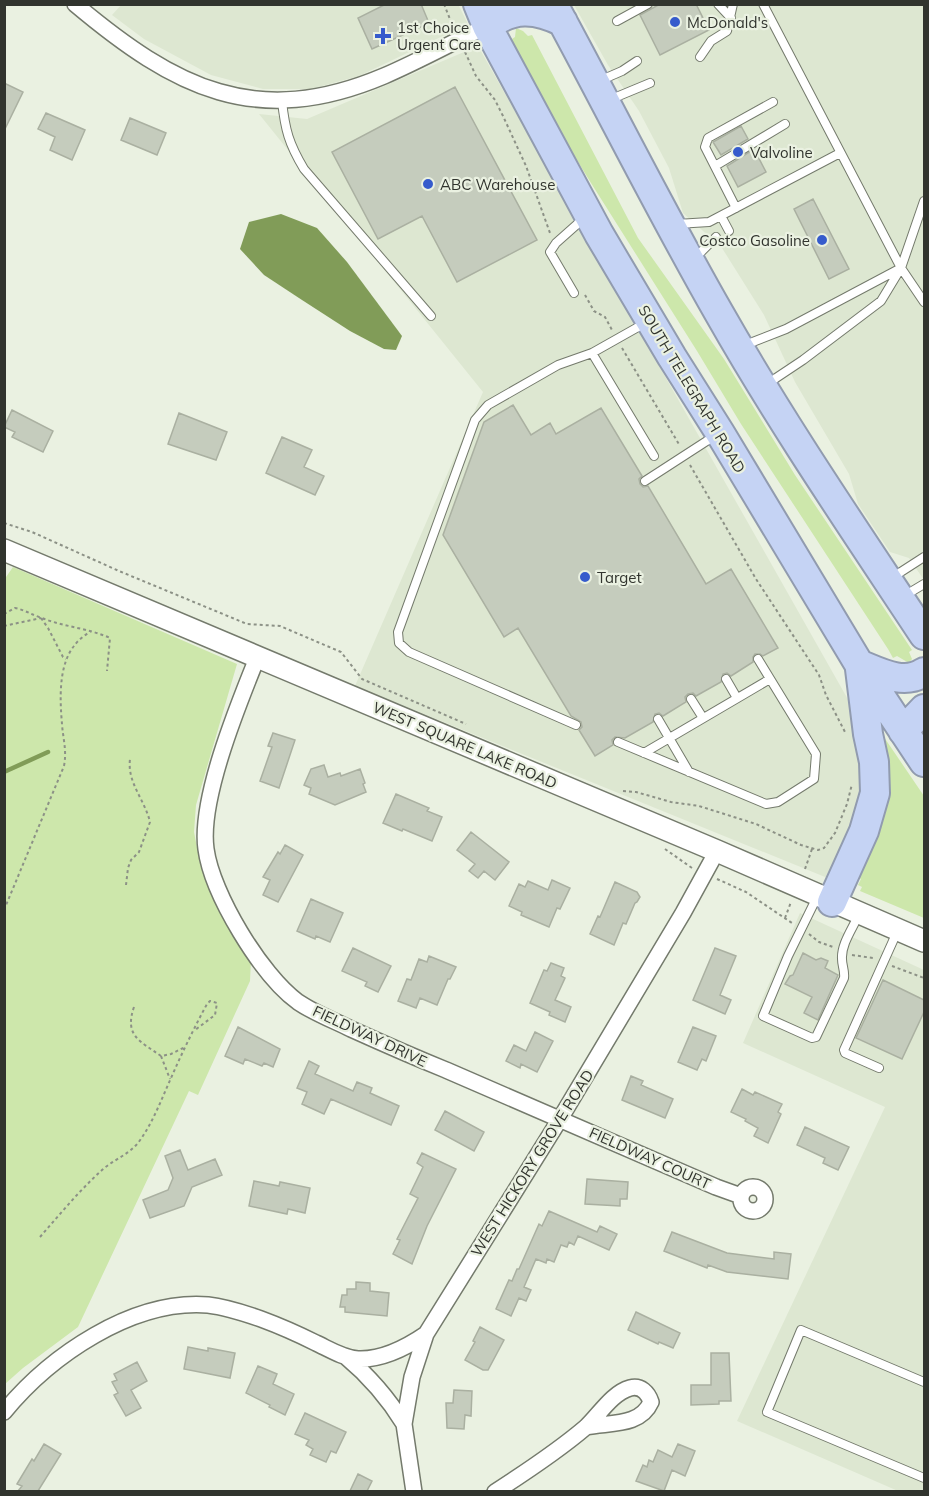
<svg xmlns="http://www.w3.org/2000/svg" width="929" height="1496" font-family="Mulish,sans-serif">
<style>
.built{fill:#dde7d1}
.green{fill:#cde7ab}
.water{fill:#819c58}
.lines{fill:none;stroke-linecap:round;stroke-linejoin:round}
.stream{stroke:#819c58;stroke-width:4.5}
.building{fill:#c5ccbd;stroke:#aab0a1;stroke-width:1.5}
.lane-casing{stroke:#747a6c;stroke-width:10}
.street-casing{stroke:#747a6c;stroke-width:18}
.secondary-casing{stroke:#747a6c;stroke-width:24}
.highway-casing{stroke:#919baf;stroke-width:32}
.path{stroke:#8c9186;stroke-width:2;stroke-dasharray:3 3;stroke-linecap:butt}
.lane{stroke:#fff;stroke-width:8}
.street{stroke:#fff;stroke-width:15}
.secondary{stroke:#fff;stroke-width:21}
.highway{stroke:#c5d3f4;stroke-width:28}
.poi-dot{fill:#365bcc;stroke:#eaf1e1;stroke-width:2}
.labels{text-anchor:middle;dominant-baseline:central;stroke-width:4.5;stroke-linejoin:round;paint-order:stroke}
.poi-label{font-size:15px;fill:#31342e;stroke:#eaf1e1;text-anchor:start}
.street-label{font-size:15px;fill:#31342e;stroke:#eaf1e1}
</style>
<rect width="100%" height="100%" fill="#eaf1e1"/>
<!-- built -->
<path class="built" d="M122 4H458L468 24 359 76 311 89H263L211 75 144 39 112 15Z
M574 5H924V580L909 558 890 552 858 504 849 474 795 382 764 315 722 248 683 213 669 168 639 111 608 65Z
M478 46 850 703 867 755 864 803 830 879 355 686 483 392 259 114 307 119Z
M800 913 924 970V1491H898L737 1421 885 1107 743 1043Z"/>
<!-- green -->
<path class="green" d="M516 28 523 31 528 36 532 35 638 238 724 359 795 475 912 650 909 652 912 659 909 663 897 656 893 658 888 649 741 424 697 351 591 183 556 126 513 43 512 39 515 37Z
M13 567 237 664 196 805 194 832 201 868 251 960 250 981 198 1095 189 1091 78 1327 23 1368 5 1384 4 580Z
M873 721 924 796V918L860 891 862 887 858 885 861 879 857 877Z"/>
<!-- water -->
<path class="water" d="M281 214 317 228 347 262 402 336 396 350 384 349 350 331 302 300 264 275 240 249 249 222Z"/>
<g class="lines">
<!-- stream -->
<path class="stream" d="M4 772 48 752"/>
</g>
<!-- building -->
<path class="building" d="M386 4H421L429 23 372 49 358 18Z
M660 4H696L709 30 660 55 640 15Z
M4 83 23 92 4 131Z
M455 87 537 240 457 282 422 216 378 239 332 152Z
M46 113 85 130 72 160 50 150 55 137 38 129Z
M130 118 166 133 157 155 121 140Z
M741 126 748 139 721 155 713 142Z
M754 149 766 172 738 187 727 166Z
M813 199 849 269 829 279 794 209Z
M513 405 531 435 550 423 556 434 601 408 642 476 639 479 640 484 643 487 648 486 706 584 731 569 778 648 763 656 760 654H755L753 657V662L731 676 727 673 723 674 721 682 696 696 693 693 688 694 685 697 686 702 663 716 659 713 655 714 653 722 625 738 615 737 612 740 613 745 595 756 579 730 582 727 581 722 571 716 518 628 504 637 443 535 484 422Z
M12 410 53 431 43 452 12 437 15 432 4 427Z
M179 413 227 432 216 460 168 444Z
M282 437 312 450 304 467 324 476 315 495 266 473Z
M273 733 295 740 279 788 260 781 272 747 268 746Z
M324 765 328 777 340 773 341 776 360 769 365 783 363 784 366 792 335 805 309 794 311 788 304 785 311 769Z
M396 794 429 808 427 811 442 817 432 841 403 829 402 831 383 823Z
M471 832 509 862 495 880 484 871 478 878 469 871 475 864 457 850Z
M285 845 303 855 278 902 263 895 270 880 263 877 278 852 280 854Z
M552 880 570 888 560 909 557 908 549 927 521 915 522 912 509 906 519 884 525 887 528 881 548 890Z
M615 882 637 892 640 897 637 902 635 903 626 924 623 923 614 945 590 934 598 916 600 917Z
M311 899 343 913 330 942 316 936 315 939 297 931Z
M353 948 391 966 378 992 365 986 367 982 342 971Z
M715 948 736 956 720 995 731 1000 725 1014 693 1000Z
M803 953 816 960 821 958 828 961 825 968 838 975 818 1020 804 1013 812 997 785 984 790 976 793 975Z
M429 956 456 967 450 979H448L437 1005 420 998 416 1008 398 1001 407 979 411 980 419 959 427 962Z
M551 963 564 968 561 976 565 978 555 1000 571 1007 565 1022 549 1015 550 1012 530 1003 544 970 547 971Z
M883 980 924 1000V1012L902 1059 856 1038Z
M238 1027 280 1049 273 1067 264 1063 262 1066 245 1059 243 1064 225 1056Z
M693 1027 716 1036 706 1061 702 1059 697 1070 678 1062Z
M535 1032 553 1041 537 1072 521 1064 520 1068 506 1061 514 1045 526 1051Z
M309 1061 319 1066 315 1074 353 1091 357 1082 372 1088 370 1093 399 1106 391 1125 331 1099 324 1114 302 1104 307 1092 297 1088Z
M631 1076 643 1081 641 1085 673 1099 665 1118 622 1100Z
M742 1089 753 1095 755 1092 782 1104 778 1112 781 1114 768 1143 754 1136 758 1128 745 1121 746 1119 731 1112Z
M445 1111 484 1132 474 1151 435 1130Z
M805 1127 849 1147 838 1170 823 1163 825 1158 797 1145Z
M180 1150 188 1170 215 1159 222 1175 192 1187 184 1206 150 1218 143 1200 168 1190 173 1178 165 1156Z
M422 1153 456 1169 427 1226 412 1264 393 1254 400 1240 397 1239 418 1198 410 1194 423 1167 417 1163Z
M587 1179 628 1182 627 1199H620V1206L585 1204Z
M254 1181 279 1186 280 1182 310 1188 305 1213 288 1209 287 1214 249 1206Z
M549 1211 597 1232 600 1226 617 1234 609 1250 578 1236 574 1245 569 1242 567 1247 561 1245 554 1262 547 1259 546 1263 536 1259 524 1287 531 1290 526 1301 519 1298 511 1316 496 1309 509 1280 512 1281 517 1269H519L539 1224 542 1226Z
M672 1232 727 1253 774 1259V1252L791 1254 788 1279 727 1272 708 1265 707 1268 664 1251Z
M356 1282 370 1283V1291L389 1293 387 1316 345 1312V1307H340L342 1295H347V1289H356Z
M636 1312 680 1333 673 1348 659 1342 658 1344 628 1330Z
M480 1327 504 1340 488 1370H483L465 1360 475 1342 473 1341Z
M188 1347 208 1351V1348L235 1353 230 1378 184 1369Z
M711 1353H729L731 1401H719V1404L691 1405V1385H711Z
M137 1362 147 1381 131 1390 141 1408 126 1416 114 1395 118 1393 112 1382 117 1380 114 1374Z
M258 1366 277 1374 273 1384 294 1394 285 1415 269 1407 270 1405 246 1393Z
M454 1390 472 1391 471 1416 465 1415 464 1429 447 1428 446 1403H453Z
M305 1413 346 1432 336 1453 331 1451 326 1462 310 1455 313 1449 306 1445 309 1440 295 1434Z
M44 1444 61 1454 38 1491H18L22 1486 17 1484 32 1459 34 1461Z
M678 1444 695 1451 685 1476 672 1470 664 1491 636 1481 643 1465 647 1467 649 1460 653 1462 658 1450 672 1457Z
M358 1474 372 1481 367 1491H350Z"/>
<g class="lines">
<!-- lane casing -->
<g class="lane-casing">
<path id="lane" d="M718 4 731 18
M763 4 901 268 924 302
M617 21 648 4
M700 57 711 41 727 31 733 4
M599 81 622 71 637 61
M609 100 650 83
M282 101C285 130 289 144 304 169L431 316
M715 166 785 124
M736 208 705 147 708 138 773 102
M721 216 729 231
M677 224 709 222 840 153
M694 259 716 237
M901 268 924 201
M574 293 550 252 556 243 583 219
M745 345 786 329 901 268 881 301 803 360 767 384
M592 353 654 456
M645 481 716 435
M893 577 924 557
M904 596 924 584
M726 679 737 698
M691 699 703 718
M658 719 689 772
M576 725 409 652 399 643 398 632 475 420 488 405 558 365 592 353 647 322
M618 742 766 804 778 802 814 779 816 754 758 659
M644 753 770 679
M817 897 788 956 763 1016 812 1038 816 1037 844 978C845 971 842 966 842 959 841 944 853 928 859 914
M879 1068 845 1053 844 1050 897 932
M924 1382 801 1330 767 1412 924 1478"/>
</g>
<!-- street casing -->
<g class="street-casing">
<path id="street" d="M75 4C175 88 256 130 384 76 419 61 453 42 487 26
M257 658C238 705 199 800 206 849 212 894 261 975 298 1002 314 1013 333 1020 351 1029 382 1043 414 1057 446 1070 536 1109 626 1148 716 1187L741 1196
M741 1199a12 12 0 1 1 24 0a12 12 0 1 1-24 0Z
M345 1356C369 1376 388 1398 404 1424
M4 1412C50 1356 132 1299 208 1305 226 1307 244 1313 261 1319 280 1326 298 1334 316 1343 329 1349 343 1358 358 1359 382 1360 407 1347 426 1334
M414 1492 404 1424 412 1377 426 1334 560 1119 683 913 717 851
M495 1492C526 1472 558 1451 586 1427 599 1415 612 1393 630 1388 641 1385 648 1393 651 1402 640 1427 609 1422 586 1427"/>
</g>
<!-- secondary casing -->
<g class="secondary-casing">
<path id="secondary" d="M4 550 717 851 924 941"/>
</g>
<!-- highway casing -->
<g class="highway-casing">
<path id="highway" d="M478 4 487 26 599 234 672 357 720 433 859 664 924 762
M553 4C609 107 661 212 719 313 782 424 854 529 924 635
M487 26C513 7 535 8 563 22
M859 664C879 672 904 686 924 672
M903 731 924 709
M832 902 864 831 875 793 874 762 868 734 860 669"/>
</g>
<!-- path -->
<path class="path" d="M444 4 453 27
M465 52 476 76 495 100 503 116 526 166 550 233
M585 295 594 311 605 317 612 330
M622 348 680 446
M690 465 756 579 819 675 826 695 845 732
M4 523 32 532 119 571 247 624 280 626 341 652 362 679 466 724
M4 614 15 608C25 610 32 615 42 618 64 627 88 628 110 638L107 671
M41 618 48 628 63 657 66 659
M4 626 41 618
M623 791 636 792 671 802 699 806 756 824 801 845 818 850 824 848 835 833 847 804 852 784
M665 849 692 868
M805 869 812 849
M717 879 746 892 792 923
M126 885 128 868 131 860 139 852 150 822C145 800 127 783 130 759
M4 910 64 766C67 750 63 739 62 724 60 701 58 666 74 646 78 640 85 635 91 631
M785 918 791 902
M809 934 819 942 833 947
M852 955 873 958
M892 966 924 978
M134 1007C124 1036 140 1041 161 1056L171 1054 185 1047
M161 1056 170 1079
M40 1237C60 1214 79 1191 102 1170 113 1160 128 1155 138 1143 153 1123 161 1100 171 1078 182 1053 194 1028 207 1004L210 1001 217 1003 215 1015 195 1030"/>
<!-- lane -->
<use href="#lane" class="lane"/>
<!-- street -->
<use href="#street" class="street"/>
<!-- secondary -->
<use href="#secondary" class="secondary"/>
<!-- highway -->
<use href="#highway" class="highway"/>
</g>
<!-- markers -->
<g class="poi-dot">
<circle cx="675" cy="22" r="6"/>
<path d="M380 27h6v6h6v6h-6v6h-6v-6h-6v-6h6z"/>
<circle cx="738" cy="152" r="6"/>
<circle cx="428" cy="184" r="6"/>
<circle cx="822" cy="240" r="6"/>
<circle cx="585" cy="577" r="6"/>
</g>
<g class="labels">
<!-- poi labels -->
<g class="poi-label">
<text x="687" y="22">McDonald's</text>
<text x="397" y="27">1st Choice<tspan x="397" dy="17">Urgent Care</tspan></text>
<text x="750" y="152">Valvoline</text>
<text x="440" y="184">ABC Warehouse</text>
<text x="810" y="240" text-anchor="end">Costco Gasoline</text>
<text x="597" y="577">Target</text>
</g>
<!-- street labels -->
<g class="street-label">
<text transform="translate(692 389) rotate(59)">SOUTH TELEGRAPH ROAD</text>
<text transform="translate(465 745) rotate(23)">WEST SQUARE LAKE ROAD</text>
<text transform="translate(370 1036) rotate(25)">FIELDWAY DRIVE</text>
<text transform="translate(650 1158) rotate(24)">FIELDWAY COURT</text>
<text transform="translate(532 1163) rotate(-58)">WEST HICKORY GROVE ROAD</text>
</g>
</g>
<!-- border -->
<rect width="929" height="1496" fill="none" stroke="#31342e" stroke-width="12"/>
</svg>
